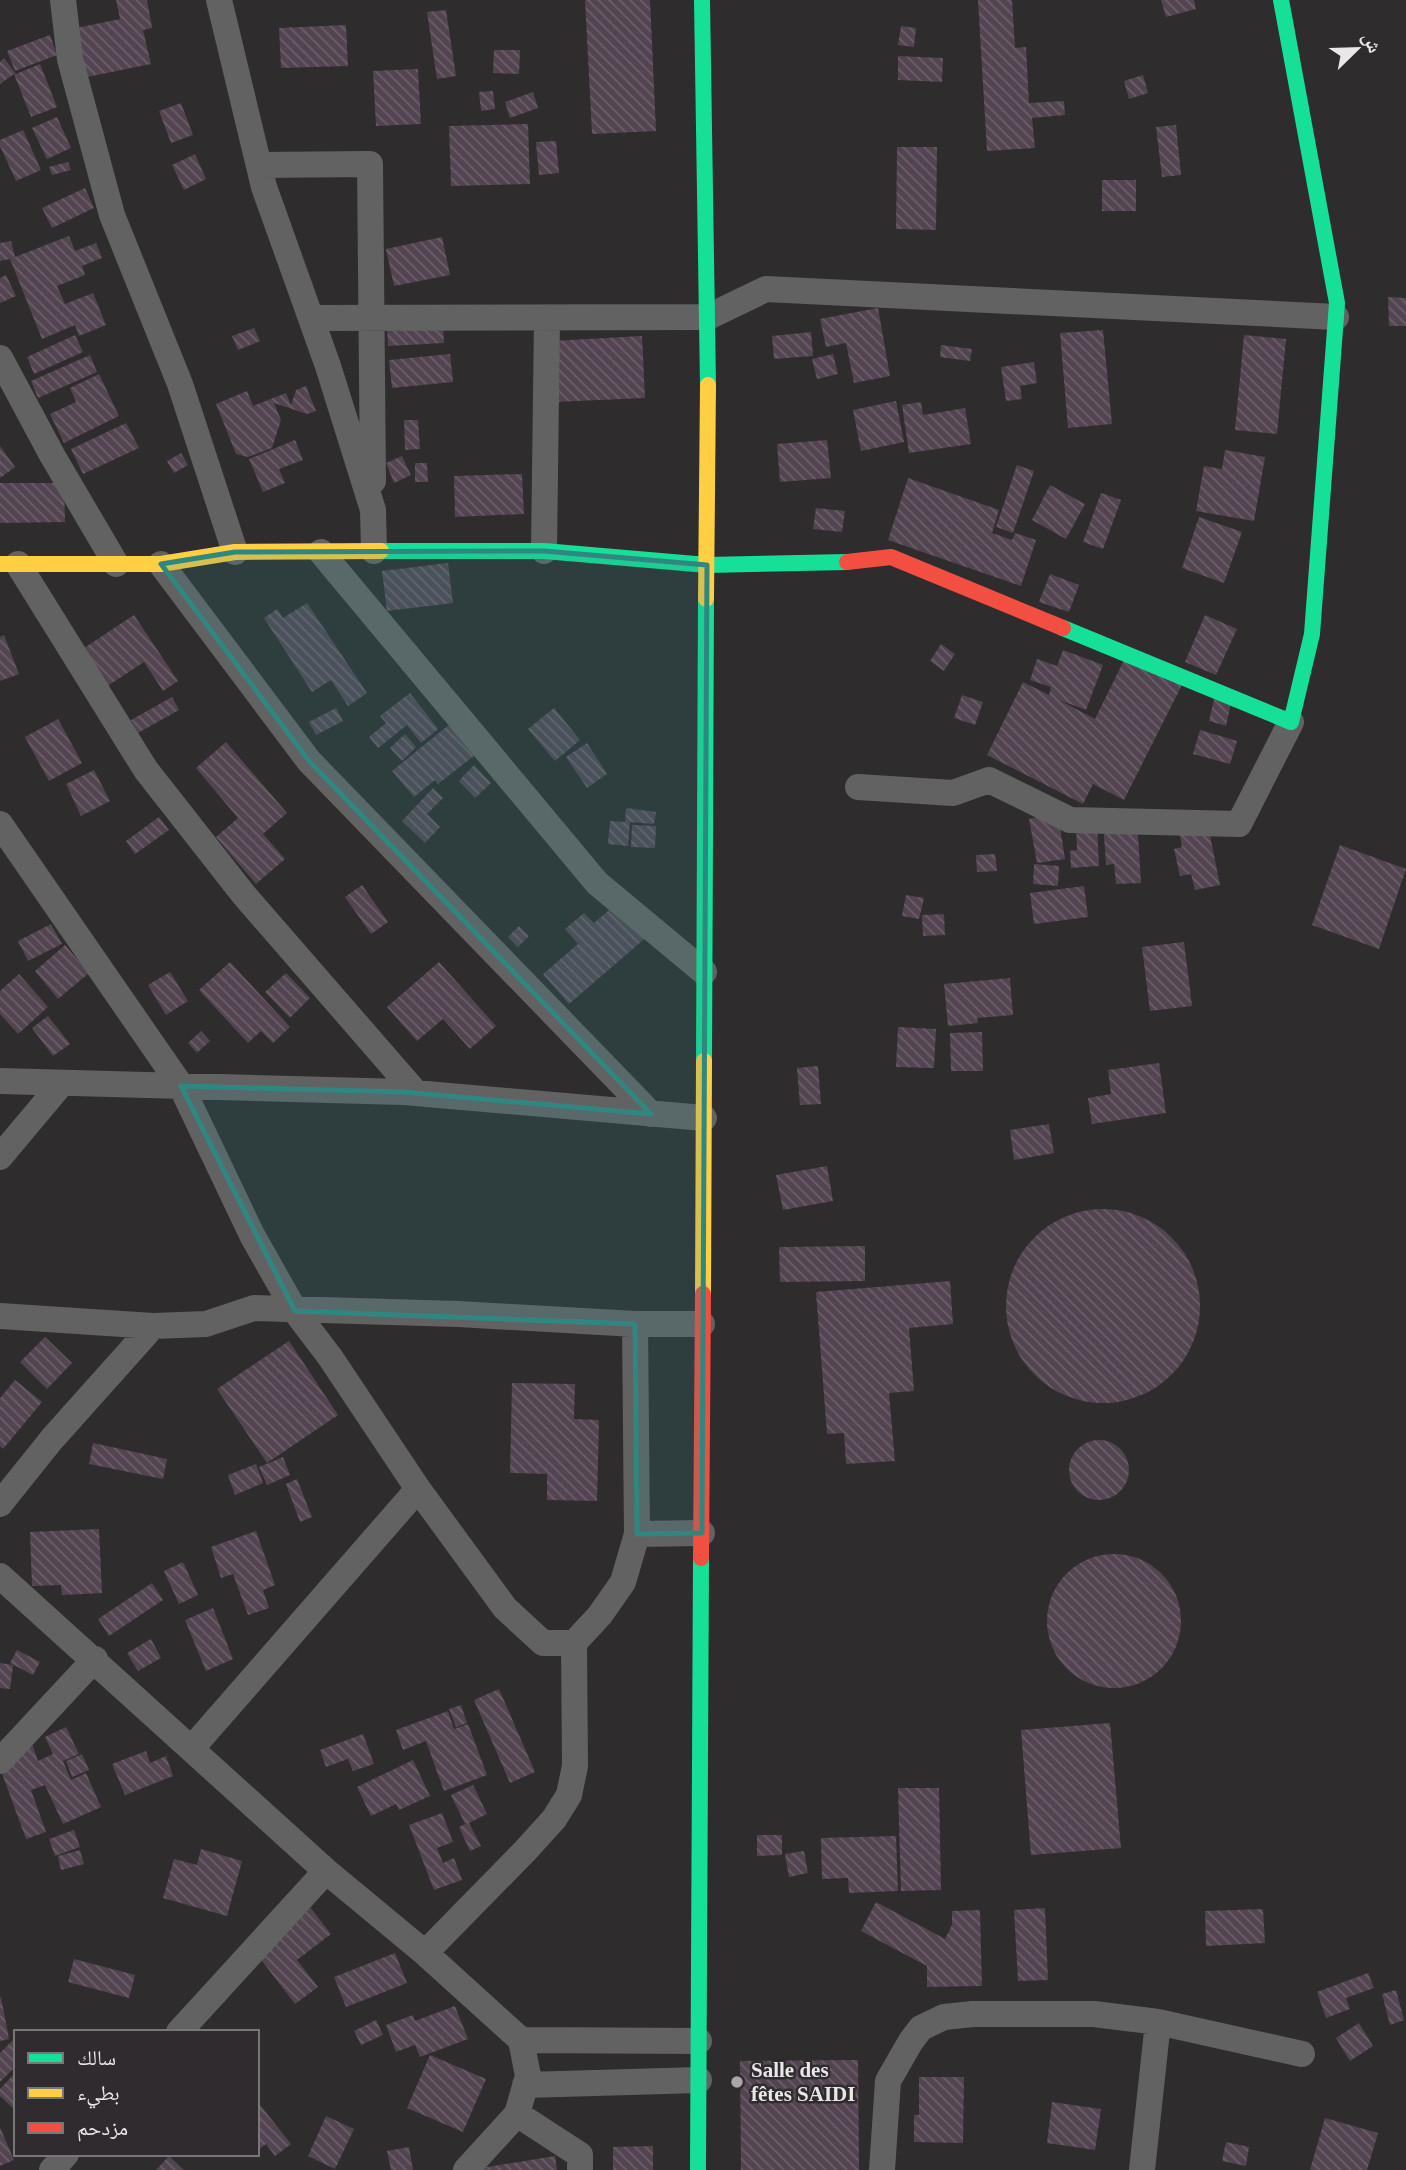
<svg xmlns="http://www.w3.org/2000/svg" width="1406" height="2170" font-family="'Times New Roman','Noto Naskh Arabic',serif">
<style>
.building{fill:url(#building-back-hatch)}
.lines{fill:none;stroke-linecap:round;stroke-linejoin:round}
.street{stroke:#636263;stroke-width:26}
.fast{stroke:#16e098;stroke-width:16}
.slow{stroke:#ffcf43;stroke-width:16}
.jam{stroke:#f24e42;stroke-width:16}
.marked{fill:#308780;fill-opacity:0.2;stroke:#308780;stroke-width:5;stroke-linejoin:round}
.poi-dot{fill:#a8a6a7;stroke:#2f2b2e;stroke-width:2.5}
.labels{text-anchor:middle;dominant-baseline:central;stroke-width:5;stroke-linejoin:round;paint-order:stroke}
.poi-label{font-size:21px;font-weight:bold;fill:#e9e7e8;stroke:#2f2b2e;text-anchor:start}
</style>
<defs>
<pattern id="building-back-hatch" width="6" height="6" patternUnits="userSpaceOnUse" patternTransform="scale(1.75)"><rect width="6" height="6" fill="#524450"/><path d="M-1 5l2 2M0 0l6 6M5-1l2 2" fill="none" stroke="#6b5f69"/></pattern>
</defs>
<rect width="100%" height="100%" fill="#2e2c2d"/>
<!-- building -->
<path class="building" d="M116 0H147L152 28 143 30 151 64 87 77 76 28 120 19Z
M585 0H650L656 131 592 134Z
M978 0H1012L1015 48 1026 47 1029 103 1064 101 1065 115 1032 118 1035 148 987 151Z
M1161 0H1194L1196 9 1166 17Z
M446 10 456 76 437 79 427 12Z
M346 25 348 66 281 68 279 28Z
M901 26 916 28 914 47 898 45Z
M50 35 57 55 15 71 7 51Z
M494 50H520L519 74 493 73Z
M898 56 943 58 942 82 898 80Z
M4 58 16 74 40 64 57 107 31 117 14 74 0 84V62Z
M418 69 421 124 376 126 373 71Z
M1143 75 1148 93 1129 99 1124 81Z
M493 91 495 109 481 111 479 92Z
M533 92 538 108 510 118 505 102Z
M181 103 193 135 171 143 159 111Z
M57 117 71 148 47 159 32 128Z
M528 124 530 184 451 186 449 126Z
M1176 125 1181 175 1162 177 1156 127Z
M23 130 41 170 16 181 0 146V140Z
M556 141 559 173 539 175 536 142Z
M897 147H937L936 230 896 229Z
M195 154 206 179 184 190 172 165Z
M68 162 71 170 52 175 49 167Z
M1102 180H1136V211H1102Z
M85 188 94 208 52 228 42 208Z
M69 236 75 251 96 243 102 258 82 266 85 275 57 286 65 304 93 293 106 325 79 336 75 325 42 339 10 259 0 261V243L11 241 15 257Z
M442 237 450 275 394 286 386 249Z
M6 275 16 296 0 303V278Z
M1388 297 1406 298V326H1389Z
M878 308 890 376 854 383 846 343 826 347 820 319Z
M443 325 444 343 388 346 387 328Z
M254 328 260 341 238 350 232 336Z
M1103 330 1112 424 1068 428 1060 333Z
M811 332 813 356 774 359 772 336Z
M75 335 83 352 34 374 27 357Z
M1244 335 1286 339 1277 434 1235 430Z
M642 336 645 398 555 402 552 341Z
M941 345 972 349 970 361 940 357Z
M450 354 453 382 392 388 389 360Z
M833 354 838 374 817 379 812 359Z
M90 355 97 372 38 398 31 381Z
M1034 362 1037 383 1020 386 1022 399 1006 401 1001 367Z
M99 374 119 416 64 443 50 414 76 402 70 388Z
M306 386 316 411 307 414 274 403 281 420 272 448 248 457 236 454 216 404 247 391 253 406 286 393 291 405 296 390Z
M896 401 904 442 861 451 853 410Z
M921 402 923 415 965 408 971 444 909 453 902 405Z
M404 420H418L420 449 405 450Z
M126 423 139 448 83 474 71 449Z
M295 440 303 460 279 469 285 483 263 492 249 459Z
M827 440 831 478 780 482 777 444Z
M0 446 15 467 0 478Z
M1225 450 1265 457 1254 521 1196 511 1204 466 1222 469Z
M181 453 188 465 174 473 167 461Z
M402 456 411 475 394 483 386 463Z
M415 463H427L428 482H415Z
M1017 465 1034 471 1013 533 996 527Z
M522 474 524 514 455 517 454 476Z
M908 478 999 510 992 533 1012 540 1015 533 1036 540 1021 586 888 540Z
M0 483H64L65 522 0 523Z
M1050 485 1085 504 1066 539 1032 520Z
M1101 493 1121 500 1103 549 1083 542Z
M816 508 845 511 842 532 813 529Z
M1199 517 1242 532 1224 583 1182 568Z
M448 563 453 603 387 611 382 571Z
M1050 574 1079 585 1069 612 1039 602Z
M307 603 367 693 348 706 331 680 312 692 264 618 277 609 283 618Z
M134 615 178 681 163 691 144 662 106 687 81 650Z
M1205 615 1237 629 1216 675 1185 662Z
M4 635 19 674 0 681V637Z
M941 644 955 654 944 671 930 661Z
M1063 650 1103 665 1086 710 1059 700 1095 719 1127 654 1183 683 1124 800 1093 784 1083 804 987 755 1023 682 1049 695 1051 687 1030 680 1037 659 1057 666Z
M410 693 438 729 421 743 407 725 378 748 369 737 386 723 380 716Z
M962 695 983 702 975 725 954 718Z
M172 697 179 710 138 733 131 720Z
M1214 699 1231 703 1226 726 1209 721Z
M336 708 343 721 316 735 309 722Z
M554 708 580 740 555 761 528 729Z
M58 719 82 763 49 781 25 737Z
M450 724 475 755 438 784 435 780 414 797 392 771Z
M1200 730 1237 741 1230 764 1193 754Z
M405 734 416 747 402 761 390 748Z
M226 742 287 813 263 834 285 859 256 884 216 837 238 818 196 768Z
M587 743 607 774 587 788 566 757Z
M474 765 491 783 475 798 459 781Z
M94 770 110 801 81 816 66 784Z
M433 788 443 798 427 814 440 827 425 843 402 821Z
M626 808 656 812 654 824 630 822 628 846 608 844 610 821 625 822Z
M1058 814 1065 859 1037 863 1029 819Z
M159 817 169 830 135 854 126 841Z
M1137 819 1141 883 1116 884 1114 864 1106 865 1103 821Z
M1207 820 1220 885 1195 890 1191 874 1180 876 1174 849 1182 847 1178 825Z
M1097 824 1099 866 1071 868 1070 851 1077 850 1076 825Z
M632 825 656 826 655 848 631 847Z
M1340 845 1406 869 1379 949 1312 925Z
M995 854 997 871 977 872 976 855Z
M1034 864 1059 866 1058 886 1033 884Z
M362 885 388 922 371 934 345 897Z
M1084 886 1088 917 1034 924 1030 893Z
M906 895 924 898 919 919 902 916Z
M621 900 650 934 569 1004 543 974 578 944 565 929 584 913 594 923Z
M944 914 945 935 923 936 922 915Z
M51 924 62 944 28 961 18 941Z
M519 926 529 936 518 947 508 937Z
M1184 942 1192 1006 1150 1011 1142 947Z
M65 945 89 973 58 999 35 971Z
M230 962 290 1027 273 1043 261 1031 248 1043 199 990Z
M439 962 496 1026 470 1049 443 1019 417 1041 387 1007Z
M170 972 188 1001 166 1015 148 985Z
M286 973 310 998 290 1018 265 992Z
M19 974 48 1007 18 1034 0 1014V991Z
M1010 978 1013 1015 977 1018 978 1023 948 1026 944 984Z
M48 1016 70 1044 53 1056 32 1028Z
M898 1027 936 1029 934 1068 896 1067Z
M201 1031 210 1041 197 1053 188 1043Z
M982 1032 983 1071H951L950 1033Z
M1159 1063 1166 1113 1092 1124 1088 1098 1111 1094 1108 1070Z
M818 1066 821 1104 800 1105 797 1068Z
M1049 1124 1054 1153 1014 1160 1010 1130Z
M827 1166 833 1201 783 1210 776 1175Z
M1006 1306a97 97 0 1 1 194 0a97 97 0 1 1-194 0Z
M865 1246V1281L780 1282 779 1247Z
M950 1281 953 1324 909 1328 914 1391 889 1393 895 1461 846 1464 844 1433 827 1434 816 1292Z
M45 1337 72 1363 47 1389 20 1362Z
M289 1341 338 1415 267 1463 217 1389Z
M15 1380 42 1402 3 1449 0 1446V1398Z
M512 1383 575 1384 574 1419 599 1420 597 1501 547 1500V1474L510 1473Z
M1069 1470a30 30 0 1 1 60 0a30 30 0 1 1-60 0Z
M93 1443 167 1459 163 1479 89 1464Z
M283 1457 290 1475 267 1485 259 1467Z
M256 1464 263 1483 235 1495 228 1475Z
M297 1479 312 1517 300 1522 286 1484Z
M99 1529 102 1593 62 1595 61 1585 32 1586 30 1532Z
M256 1531 275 1585 263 1590 269 1608 248 1615 233 1574 221 1578 211 1547Z
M1047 1621a67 67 0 1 1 134 0a67 67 0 1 1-134 0Z
M183 1562 198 1595 179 1604 164 1571Z
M152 1583 163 1600 109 1636 98 1619Z
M213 1608 233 1659 206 1671 185 1620Z
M151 1639 161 1658 138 1671 127 1653Z
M17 1650 40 1662 33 1675 10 1663Z
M0 1663 13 1665 10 1689 0 1688Z
M499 1689 535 1772 510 1783 474 1700Z
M461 1705 467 1723 456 1727 449 1709Z
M448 1711 454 1729 468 1724 487 1775 444 1791 426 1741 403 1750 396 1730Z
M1110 1723 1121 1848 1031 1855 1021 1730Z
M66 1727 79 1754 63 1761 71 1780 86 1773 101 1807 63 1824 45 1785 31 1790 46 1832 26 1839 0 1768 31 1741 38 1761 53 1754 45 1737Z
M363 1734 374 1764 353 1771 348 1759 326 1767 320 1750Z
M146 1751 150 1763 166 1756 173 1776 125 1795 112 1764Z
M82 1754 89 1770 72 1777 66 1761Z
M413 1760 430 1796 399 1810 396 1804 371 1816 357 1787Z
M473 1785 487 1814 469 1823 481 1846 470 1851 459 1827 465 1824 451 1795Z
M898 1788H939L941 1890 901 1891Z
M442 1813 453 1842 437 1848 443 1863 454 1858 462 1880 434 1890 409 1825Z
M74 1830 80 1847 55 1856 49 1839Z
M757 1835H782V1855L757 1856Z
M896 1836 898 1891 849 1893 848 1878 822 1879 821 1838Z
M201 1849 242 1861 227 1916 163 1898 174 1859 197 1865Z
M80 1850 84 1864 61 1870 58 1856Z
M804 1851 808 1873 789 1877 785 1854Z
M302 1897 331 1934 297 1960 318 1987 295 2004 246 1940Z
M876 1902 945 1939 952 1925V1911L980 1910 982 1986 927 1987V1966L861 1931Z
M1045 1908 1048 1980 1018 1981 1014 1910Z
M1263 1909 1265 1943 1206 1946 1205 1911Z
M395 1953 407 1983 346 2007 334 1977Z
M74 1959 135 1975 129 1998 68 1982Z
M1368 1973 1374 1988 1346 1998 1350 2009 1326 2018 1317 1992Z
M1396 1990 1404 2020 1390 2025 1382 1994Z
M1 1997 9 2039 0 2041V1998Z
M455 2006 468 2039 420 2057 415 2045 396 2052 386 2025 413 2015 415 2021Z
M376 2020 383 2035 361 2045 354 2031Z
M1359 2023 1373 2046 1350 2061 1336 2038Z
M16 2037V2066L0 2082V2053Z
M430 2055 486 2079 463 2132 407 2108Z
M858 2060 859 2170H741L740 2061Z
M16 2072V2111L0 2096V2089Z
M919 2077H964L963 2143 914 2142V2115H919Z
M257 2101 291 2144 275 2156 266 2144 257 2151Z
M1052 2102 1101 2109 1095 2150 1047 2143Z
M326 2116 354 2129 335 2169 308 2156Z
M1325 2118 1378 2133 1367 2170H1310Z
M0 2127 14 2160 0 2166Z
M1226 2142 1249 2147 1246 2166 1222 2161Z
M653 2146V2170H613V2147Z
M409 2147 413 2170H391L387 2151Z
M169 2156 184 2170H156Z
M555 2156 557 2170H475V2169Z"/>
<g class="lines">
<!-- street -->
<path class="street" d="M63 0 70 59 112 215 180 384 235 552
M219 0 264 187 328 366 373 510 374 551
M259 165 370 164 373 481
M311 318 708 317 766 289 1336 317
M0 358 52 455 116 564
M544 551 547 318
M321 552 597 883 704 972
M18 564 146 770 244 895 416 1093
M161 564 309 761 651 1114
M858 787 953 793 989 780 1070 820 1239 824 1291 722
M0 824 181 1086 252 1235 295 1311 330 1357 418 1489 505 1608 543 1643H574
M0 1081 404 1092 704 1118
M0 1157 62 1083
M0 1316 153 1326 206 1324 254 1308 458 1314 635 1324H702
M0 1504 52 1439 153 1326
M637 1534 702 1533
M0 1576 326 1871 425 1953 521 2040 699 2041
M192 1748 418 1489
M0 1761 95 1659
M425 1953 525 1851 554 1819 569 1795 575 1766 574 1643 600 1615 623 1582 637 1534 635 1324
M179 2032 326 1871
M525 2085 699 2080
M517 2114 580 2155V2170
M52 2170 66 2154
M466 2170 517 2114 528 2076 521 2040
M882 2170 888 2081 911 2041 921 2028 944 2017 973 2014H1094L1158 2022 1302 2054
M1142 2170 1158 2022"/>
<!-- fast -->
<path class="fast" d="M702 0 708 385
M381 551H544L707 565 847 562
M1063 628 1291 722 1312 634 1337 303 1281 0
M704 1061 706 599
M698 2170 701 1558"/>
<!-- slow -->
<path class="slow" d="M0 564H161L235 552 381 551
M706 599 708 385
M703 1294 704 1061"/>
<!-- jam -->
<path class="jam" d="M847 562 891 557 1063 628
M701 1558 703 1294"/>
</g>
<!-- marked area -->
<path class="marked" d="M544 551 707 565 702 1533 637 1534 635 1324 295 1311 181 1086 404 1092 651 1114 309 761 161 564 235 552Z"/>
<!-- markers -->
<circle class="poi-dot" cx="737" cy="2082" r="7"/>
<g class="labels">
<!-- poi labels -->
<g class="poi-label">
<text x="751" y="2070">Salle des<tspan x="751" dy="24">fêtes SAIDI</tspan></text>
</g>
</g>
<!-- legend -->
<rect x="14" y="2030" width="245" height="126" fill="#2f2b2e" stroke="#797678" stroke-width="2"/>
<rect x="28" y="2053" width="35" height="10" fill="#16e098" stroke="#797678" stroke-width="2"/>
<text x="77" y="2065" font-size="21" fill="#e9e7e8">سالك</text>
<rect x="28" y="2088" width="35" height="10" fill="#ffcf43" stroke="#797678" stroke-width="2"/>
<text x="77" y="2100" font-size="21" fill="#e9e7e8">بطيء</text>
<rect x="28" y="2123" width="35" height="10" fill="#f24e42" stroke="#797678" stroke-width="2"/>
<text x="77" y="2135" font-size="21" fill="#e9e7e8">مزدحم</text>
<!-- north arrow -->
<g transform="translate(1357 49) rotate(67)" stroke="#2f2b2e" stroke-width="5" paint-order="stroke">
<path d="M0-5L12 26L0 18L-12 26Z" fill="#e9e7e8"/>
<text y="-10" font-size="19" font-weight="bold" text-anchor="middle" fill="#e9e7e8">ش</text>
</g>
</svg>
